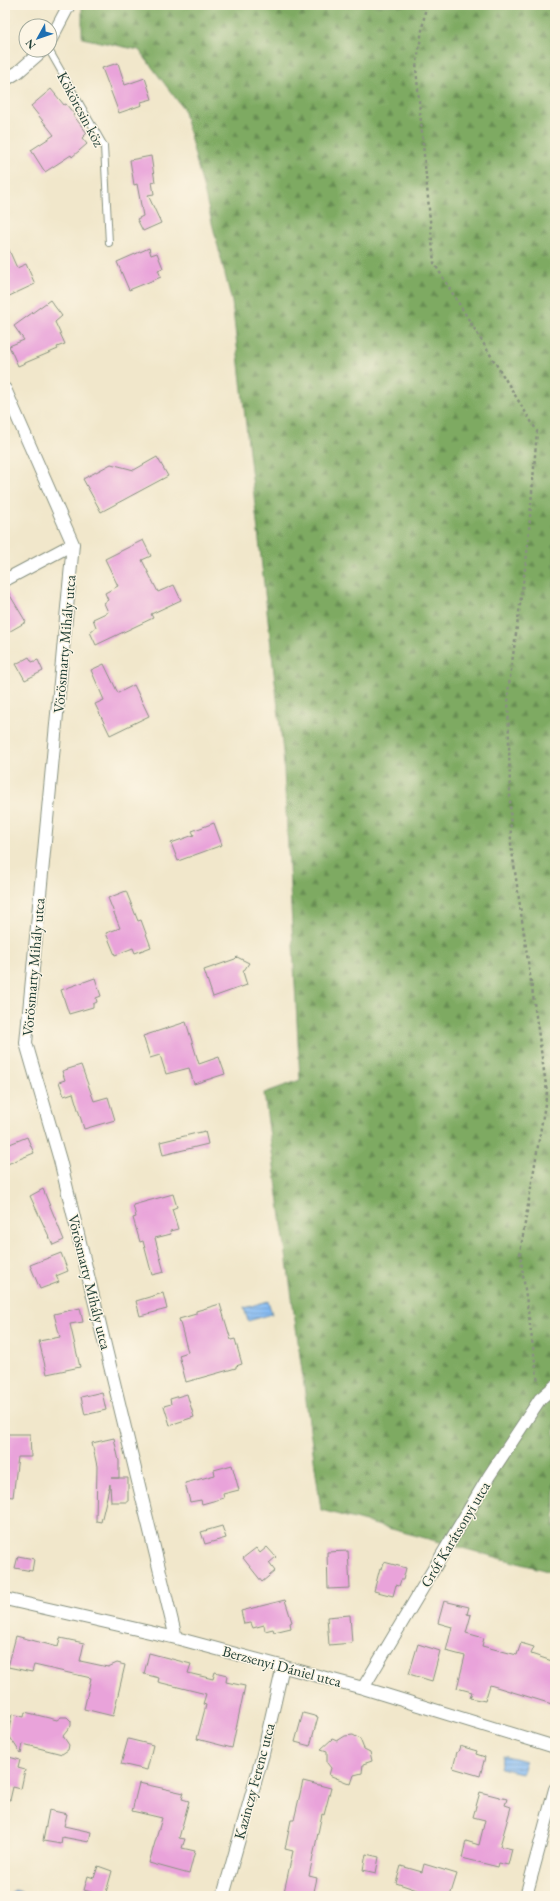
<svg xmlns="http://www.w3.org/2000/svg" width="560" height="1901" font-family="'EB Garamond',serif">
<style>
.forest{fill:url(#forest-firs);stroke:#4e744b}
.water{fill:url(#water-rules);stroke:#527c94}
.building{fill:#e9a3da}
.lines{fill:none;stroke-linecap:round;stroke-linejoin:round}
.lane-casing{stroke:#889280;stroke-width:8}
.street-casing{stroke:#889280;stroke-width:14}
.path{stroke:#889280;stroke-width:2.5;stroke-dasharray:3 3;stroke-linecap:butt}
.lane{stroke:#fff;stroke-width:6}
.street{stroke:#fff;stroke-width:12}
.labels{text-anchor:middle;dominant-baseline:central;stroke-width:3;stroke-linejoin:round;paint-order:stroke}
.street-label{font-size:15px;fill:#1f3d34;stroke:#fcf5e5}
</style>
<defs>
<pattern id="forest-firs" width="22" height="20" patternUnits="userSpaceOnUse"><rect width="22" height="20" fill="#7eaa62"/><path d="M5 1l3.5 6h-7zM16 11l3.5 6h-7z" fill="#678c52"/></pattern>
<pattern id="water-rules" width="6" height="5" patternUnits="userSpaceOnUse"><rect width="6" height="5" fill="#85bbf4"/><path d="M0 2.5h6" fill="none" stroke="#6c99c6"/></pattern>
</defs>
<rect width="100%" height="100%" fill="#fcf5e5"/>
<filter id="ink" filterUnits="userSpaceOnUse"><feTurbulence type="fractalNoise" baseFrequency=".025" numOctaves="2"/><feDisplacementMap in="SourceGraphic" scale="8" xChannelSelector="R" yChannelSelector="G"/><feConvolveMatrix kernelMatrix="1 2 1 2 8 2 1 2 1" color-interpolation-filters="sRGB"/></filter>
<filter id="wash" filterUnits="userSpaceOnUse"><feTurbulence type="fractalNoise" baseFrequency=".012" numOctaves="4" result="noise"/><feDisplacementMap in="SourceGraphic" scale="16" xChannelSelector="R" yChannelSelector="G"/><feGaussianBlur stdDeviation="0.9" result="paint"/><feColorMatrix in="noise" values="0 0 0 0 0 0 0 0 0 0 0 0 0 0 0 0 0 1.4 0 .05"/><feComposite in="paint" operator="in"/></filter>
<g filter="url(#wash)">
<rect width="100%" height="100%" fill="#f1e7cb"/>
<!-- forest -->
<path class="forest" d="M82 5H555V1573L321 1510 264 1093 300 1080 283 752 232 302 183 108 139 50 82 38Z"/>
<!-- water -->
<path class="water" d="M268 1301 272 1314 248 1321 244 1308Z
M503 1755 525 1761 522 1773 500 1768Z
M15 1890 25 1893 29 1896H13L12 1892Z"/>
<g id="blocks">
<!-- building -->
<path class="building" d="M118 63 125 85 145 78 152 99 141 102 142 105 119 113 102 68Z
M51 89 64 105 66 104 74 114 73 115 87 133 82 138 87 144 72 157 71 155 45 172 31 150 54 135 31 106Z
M151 156 155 182H152L154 194 148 195 161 223 143 231 137 219 143 216 137 184 134 185 130 160Z
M5 241 17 268 26 264 35 284 5 298Z
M149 248 151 255 157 253 163 268 158 270 161 277 129 290 117 262Z
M50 300 62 316 55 322 65 344 57 347 58 349 18 366 9 346 24 340 14 326Z
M157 457 168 476 101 512 83 479 111 464 134 470Z
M143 540 151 556 142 560 158 592 174 585 181 600 151 614 153 618 96 645 90 632 96 627 93 619 108 612 104 603 108 600 105 593 118 586 105 559Z
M5 587 26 622 5 634Z
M29 657 32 662 38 660 43 671 25 680 16 664Z
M104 664 118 693 134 685 149 716 110 735 95 704 104 700 91 670Z
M214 823 222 845 178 861 171 843 194 835 192 831Z
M126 891 138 921 141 920 151 947 135 953 133 948 115 955 106 933 120 928 108 898Z
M237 957 249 963 243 972 247 985 213 997 204 970 235 959Z
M95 978 101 996 96 998 97 1002 93 1004V1007L69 1014 61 990Z
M186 1022 199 1064 219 1057 225 1074 194 1084 189 1068 166 1074 160 1055 150 1058 143 1036Z
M81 1065 94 1101 108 1097 115 1120 84 1129 73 1093 64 1096 59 1082 65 1080 62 1071Z
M205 1131 208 1144 163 1155 160 1142Z
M27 1137 34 1153 5 1165V1146Z
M43 1189 64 1240 53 1245 30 1196Z
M173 1194 177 1207 172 1209 178 1229 170 1231 171 1234 155 1238 164 1272 152 1275 143 1241 140 1242 133 1218 136 1217 133 1205Z
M61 1253 68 1271 56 1276 59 1282 40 1289 30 1265Z
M163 1293 167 1309 140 1316 136 1301Z
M220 1304 231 1340 235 1339 242 1364 236 1366V1368L186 1382 179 1355 188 1352 179 1319 196 1314V1311Z
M80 1308 83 1322 70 1324 80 1367 47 1374 39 1341 60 1337 54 1314Z
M102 1392 106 1410 85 1415 81 1397Z
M187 1394 194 1417 170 1425 164 1406 171 1404 170 1399Z
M5 1434H30L31 1457H18L13 1497 5 1496Z
M114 1438 119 1461V1478H111H128V1502H111L110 1484 101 1522 96 1521 97 1466 92 1443Z
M232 1465 239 1490 223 1494 224 1498 202 1504 201 1500 190 1502 185 1483 215 1475 214 1470Z
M222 1526 226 1538 205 1544 201 1532Z
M267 1547 276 1557 269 1563 275 1571 262 1582 243 1558 256 1548 260 1553Z
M348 1551 350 1588 328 1589 327 1552Z
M18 1556 34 1559 32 1571 15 1568Z
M384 1562 406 1568 403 1580H401L399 1586 396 1585 393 1596 374 1591 380 1568 382 1569Z
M285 1600 292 1622 290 1623 291 1628 274 1632 273 1629 265 1631 264 1625 253 1628 251 1623 244 1624 241 1611Z
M444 1601 469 1607 467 1614 471 1615 466 1633 484 1638 482 1646 517 1655 521 1643 534 1647 531 1654 555 1662V1705L490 1685 485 1701 470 1698 472 1692 457 1688 465 1656 446 1651 452 1627 438 1623Z
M350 1615 352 1643 329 1645 327 1617Z
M16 1636 58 1647 60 1638 84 1643 80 1661 108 1667 117 1663 125 1665 113 1716 84 1709 91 1678 34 1665 32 1672 8 1667Z
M418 1644 440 1651 432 1681 409 1674Z
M149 1653 191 1664 188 1673 213 1679 215 1672 227 1675 226 1682 245 1686 232 1748 197 1739 206 1705 203 1704 206 1694 158 1682 159 1678 144 1674Z
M25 1712 57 1720 61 1717H67L71 1721V1726L63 1736 69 1745 68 1750 62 1754 23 1744 21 1754 8 1734 12 1714 24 1717Z
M303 1713 318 1717 310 1746 295 1742Z
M353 1735 360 1739 364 1749 370 1752 372 1761 363 1764 362 1773 354 1775 351 1784 329 1775 331 1768 327 1763V1751L321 1749 332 1739 337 1741 345 1736Z
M128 1739 153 1745 147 1770 121 1764Z
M460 1746 477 1751 476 1754 485 1757 480 1776 453 1768 457 1752H458Z
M5 1756 20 1760 18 1768 25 1770 21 1789 13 1787 10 1800 5 1799Z
M303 1781 331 1788 324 1815 322 1814 309 1876 317 1878 313 1896H301L284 1892 293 1851 285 1849 291 1820H294Z
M139 1783 184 1793 182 1799 189 1801 179 1838 185 1839 182 1848 195 1851 189 1874 149 1863 162 1818 132 1811Z
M480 1792 507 1799 505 1805 511 1807 500 1846 512 1849 508 1865 499 1863 498 1867 462 1858 466 1841 479 1845 485 1820 473 1817Z
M49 1810 67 1814 64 1826 91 1832 89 1842 62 1837 61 1844 43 1841Z
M366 1854 379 1857 376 1873 363 1870Z
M424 1864 457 1874 450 1896H428L416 1893 417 1890 396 1883 401 1866 422 1872Z
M98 1866 112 1871 105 1896 84 1890 88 1876 94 1878Z"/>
</g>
</g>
<g filter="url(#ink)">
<use href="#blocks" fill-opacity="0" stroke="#889280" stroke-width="1"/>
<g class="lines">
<!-- lane casing -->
<g class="lane-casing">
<path id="lane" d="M49 50 104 146 109 243"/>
</g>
<!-- street casing -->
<g class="street-casing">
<path id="street" d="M50 41 69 5
M5 80 18 72 43 50
M5 389 73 544 26 1043 60 1160 176 1638
M5 580 73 544
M5 1599 176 1638 363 1688 555 1747
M363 1688 489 1476 540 1399 555 1386
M223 1896 263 1754 283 1666
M526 1896 555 1789"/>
</g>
<!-- path -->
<path class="path" d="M426 5 416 68 434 263 537 431 527 554 508 692 511 844 547 1092 520 1253 538 1383"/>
<!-- lane -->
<use href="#lane" class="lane"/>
<!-- street -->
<use href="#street" class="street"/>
</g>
</g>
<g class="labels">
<!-- street labels -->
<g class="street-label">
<text transform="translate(81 109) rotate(62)">Kökörcsin köz</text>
<text transform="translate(64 644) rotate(-85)">Vörösmarty Mihály utca</text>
<text transform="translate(33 967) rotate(-85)">Vörösmarty Mihály utca</text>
<text transform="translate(90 1282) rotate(76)">Vörösmarty Mihály utca</text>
<text transform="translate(455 1534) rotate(-59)">Gróf Karátsonyi utca</text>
<text transform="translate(282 1666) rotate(15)">Berzsenyi Dániel utca</text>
<text transform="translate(254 1781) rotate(-75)">Kazinczy Ferenc utca</text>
</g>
</g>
<!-- margin -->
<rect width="560" height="1901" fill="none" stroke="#fcf5e5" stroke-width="20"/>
<!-- north arrow -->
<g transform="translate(38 38) rotate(230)"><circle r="19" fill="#fcf5e5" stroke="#a4ab9e"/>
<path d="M0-3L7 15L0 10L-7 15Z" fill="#1f6fb2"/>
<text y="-6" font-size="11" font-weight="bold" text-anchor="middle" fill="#1f3d34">N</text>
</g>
</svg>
